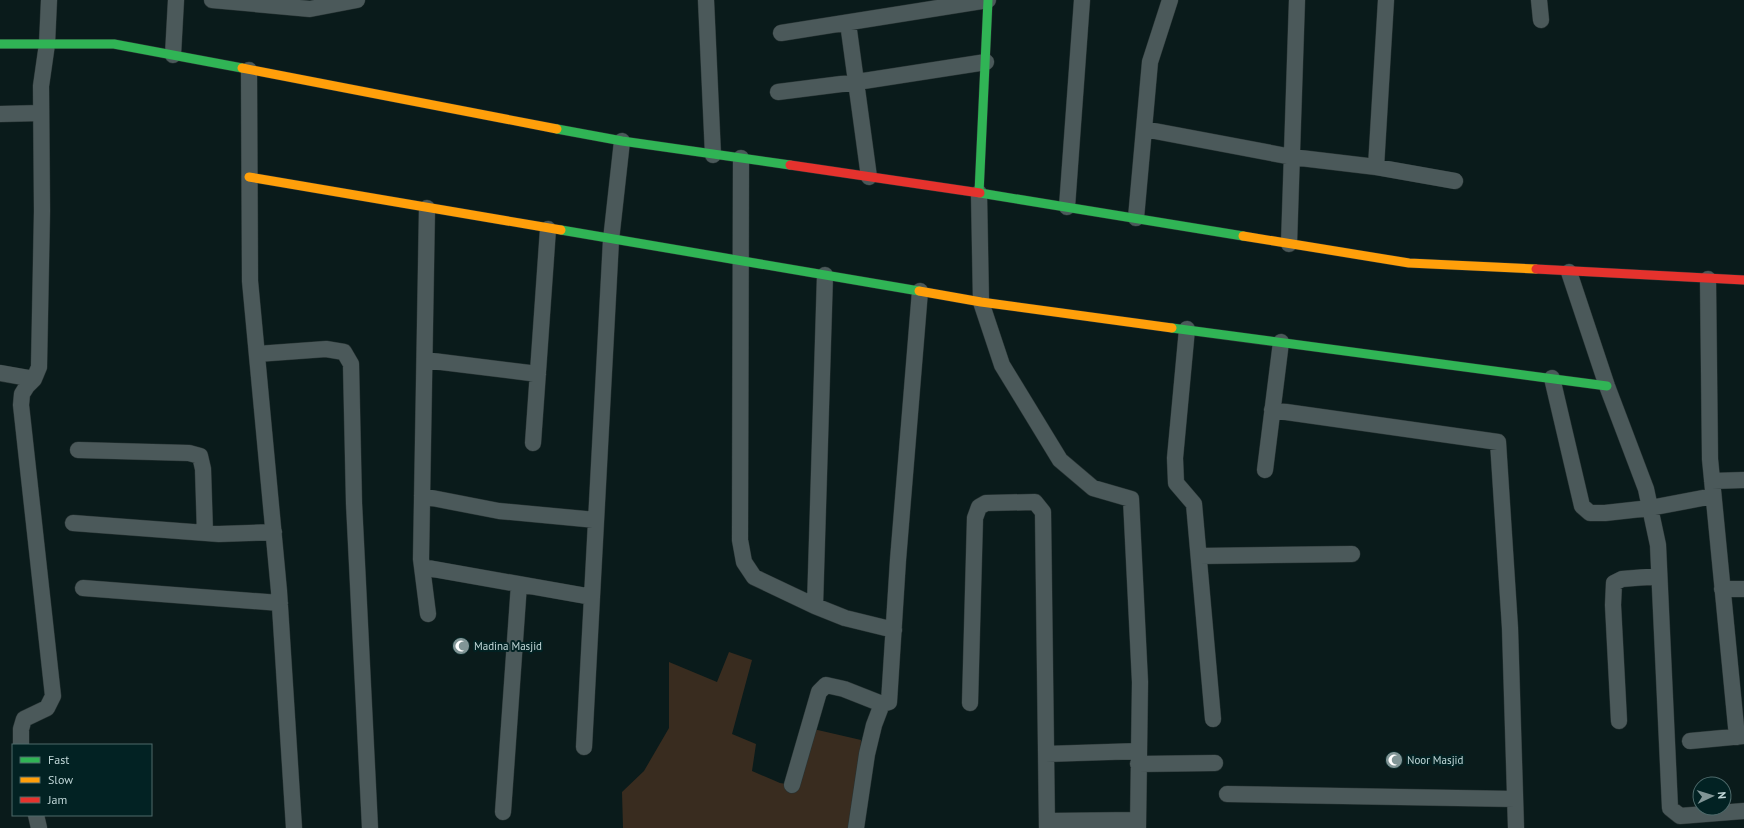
<svg xmlns="http://www.w3.org/2000/svg" width="1744" height="828" font-family="'PT Sans',sans-serif">
<style>
.green{fill:#392c1f}
.lines{fill:none;stroke-linecap:round;stroke-linejoin:round}
.street-casing{stroke:#283434;stroke-width:17}
.fast-casing{stroke:#283434;stroke-width:10}
.slow-casing{stroke:#283434;stroke-width:10}
.jam-casing{stroke:#283434;stroke-width:10}
.street{stroke:#4b595a;stroke-width:16}
.fast{stroke:#30b455;stroke-width:9}
.slow{stroke:#ff9f0a;stroke-width:9}
.jam{stroke:#e5322d;stroke-width:9}
.labels{text-anchor:middle;dominant-baseline:central;stroke-width:4;stroke-linejoin:round;paint-order:stroke}
.poi-label{font-size:11px;fill:#c1d7d8;stroke:#022223;text-anchor:start}
</style>
<rect width="100%" height="100%" fill="#0a1b1b"/>
<!-- green -->
<path class="green" d="M729 652 752 660 732 734 756 744 752 771 780 783 792 785 809 728 861 740 856 828H623L622 792 644 771 669 728V662L717 682Z"/>
<g class="lines">
<!-- street casing -->
<g class="street-casing">
<path id="street" d="M212 0 310 9 357 0
M706 0 713 155
M1539 0 1541 20
M848 23 869 177
M781 33 988 0
M173 55 176 0
M249 70 250 281 279 591 294 828
M778 92 857 82 986 62
M0 114 41 113
M1144 129 1292 157 1376 167 1455 181
M741 158 740 540 744 562 754 577 815 606 845 618 894 630
M1376 167 1386 0
M979 193 981 302 1002 365 1060 460 1093 488 1131 499 1140 682 1138 828
M1067 207 1082 0
M427 208 421 559 428 614
M1136 218 1150 62 1170 0
M1289 244 1297 0
M1569 272 1607 386 1646 489 1658 545 1670 808 1680 816 1744 811
M1708 279 1710 459 1737 737
M1187 329 1175 458 1176 483 1194 504 1213 719
M257 354 326 349 344 352 351 364 354 503 370 828
M425 360 538 374
M0 373 34 379
M1552 378 1582 506 1590 513H1605L1650 508 1713 496
M1272 410 1498 442 1510 628 1516 828
M533 443 548 229
M78 450 189 453 200 456 203 469 205 533
M1265 470 1281 342
M1712 481 1744 480
M422 496 499 511 596 520
M73 523 219 534 274 532
M1199 556 1352 554
M422 567 592 597
M83 588 280 603
M1722 589H1744
M815 606 825 275
M970 703 975 518 979 507 986 503 1035 502 1043 512 1047 828
M1619 721 1613 605 1614 583 1622 579 1659 576
M1690 741 1744 736
M21 745V729L24 719 47 708 53 696 21 405 22 394 27 386 34 379 39 367 42 211 41 86 47 44 49 0
M584 747 611 240 622 141
M1046 754 1139 751
M1138 764 1215 763
M792 785 819 692 826 685 844 689 882 704 889 702 898 560 920 291
M1227 794 1515 799
M503 812 519 584
M36 815 39 828
M1047 821 1138 820
M856 828 867 754 874 725 882 704"/>
</g>
<!-- fast casing -->
<g class="fast-casing">
<path id="fast" d="M0 44H114L242 68
M557 129 622 141 790 165
M979 193 988 0
M980 193 1243 236
M561 230 919 291
M1172 328 1607 386"/>
</g>
<!-- slow casing -->
<g class="slow-casing">
<path id="slow" d="M242 68 557 129
M249 177 561 230
M1243 236 1409 263 1536 269
M919 291 981 302 1172 328"/>
</g>
<!-- jam casing -->
<g class="jam-casing">
<path id="jam" d="M790 165 980 193
M1536 269 1744 280"/>
</g>
<!-- street -->
<use href="#street" class="street"/>
<!-- fast -->
<use href="#fast" class="fast"/>
<!-- slow -->
<use href="#slow" class="slow"/>
<!-- jam -->
<use href="#jam" class="jam"/>
</g>
<!-- icons -->
<defs>
<g id="mosque-disc" transform="scale(0.9)"><circle r="9.5" fill="#819596" stroke="#022223"/><path d="M3.5-4.9A6 6 0 1 0 3.5 4.9A5 5 0 1 1 3.5-4.9Z" fill="#fff"/></g>
</defs>
<g fill-rule="evenodd">
<use href="#mosque-disc" x="461" y="646"/>
<use href="#mosque-disc" x="1394" y="760"/>
</g>
<g class="labels">
<!-- poi labels -->
<g class="poi-label">
<text x="474" y="646">Madina Masjid</text>
<text x="1407" y="760">Noor Masjid</text>
</g>
</g>
<!-- legend -->
<rect x="12" y="744" width="140" height="72" fill="#022223" stroke="#4e6a6b"/>
<rect x="20" y="757" width="20" height="6" fill="#30b455" stroke="#4e6a6b"/>
<text x="48" y="764" font-size="12" fill="#c1d7d8">Fast</text>
<rect x="20" y="777" width="20" height="6" fill="#ff9f0a" stroke="#4e6a6b"/>
<text x="48" y="784" font-size="12" fill="#c1d7d8">Slow</text>
<rect x="20" y="797" width="20" height="6" fill="#e5322d" stroke="#4e6a6b"/>
<text x="48" y="804" font-size="12" fill="#c1d7d8">Jam</text>
<!-- north arrow -->
<g transform="translate(1712 796) rotate(86)"><circle r="19" fill="#022223" stroke="#4e6a6b"/>
<path d="M0-3L7 15L0 10L-7 15Z" fill="#819596"/>
<text y="-6" font-size="11" font-weight="bold" text-anchor="middle" fill="#c1d7d8">N</text>
</g>
</svg>
